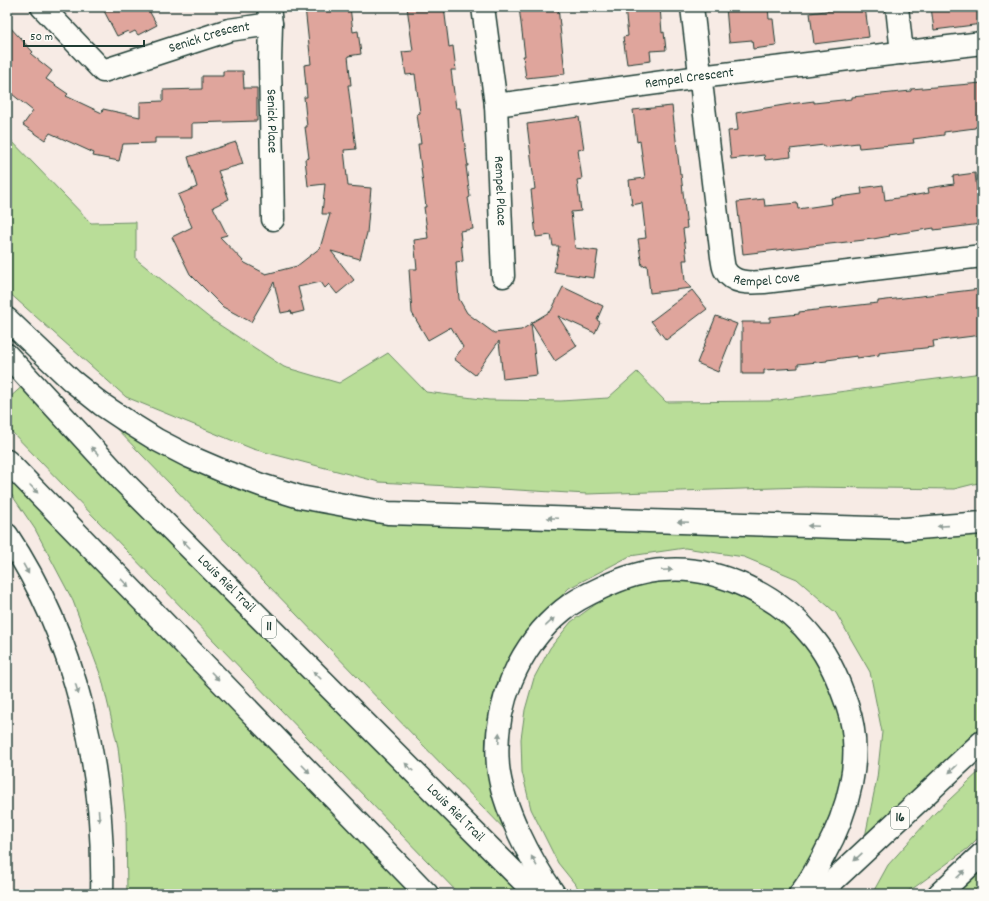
<svg xmlns="http://www.w3.org/2000/svg" width="989" height="901" font-family="Dekko,sans-serif">
<style>
.green{fill:#b9dd98;stroke:#6c8d66}
.building{fill:#dfa59c;stroke:#1f3d34}
.lines{fill:none;stroke-linecap:round;stroke-linejoin:round}
.minor-casing{stroke:#1f3d34;stroke-width:25}
.highway-casing{stroke:#1f3d34;stroke-width:25}
.minor{stroke:#fdfcf7;stroke-width:22}
.highway{stroke:#fdfcf7;stroke-width:22}
.oneway{fill:#8e9c96}
.labels{text-anchor:middle;dominant-baseline:central;stroke-width:4;stroke-linejoin:round;paint-order:stroke}
.shield{fill:#fdfcf7;stroke:#62766e;stroke-width:1}
.shield-label{font-size:13px;font-weight:bold;fill:#1f3d34}
.street-label{font-size:14px;fill:#1f3d34;stroke:#fdfcf7}
</style>
<rect width="100%" height="100%" fill="#f7ebe5"/>
<filter id="ink" filterUnits="userSpaceOnUse"><feTurbulence type="fractalNoise" baseFrequency=".025" numOctaves="2"/><feDisplacementMap in="SourceGraphic" scale="8" xChannelSelector="R" yChannelSelector="G"/><feConvolveMatrix kernelMatrix="1 2 1 2 8 2 1 2 1" color-interpolation-filters="sRGB"/></filter>
<g filter="url(#ink)">
<!-- green -->
<path class="green" d="M7 136 91 223 136 222V259L212 320 284 367 339 383 388 353 426 392 489 400 561 401 608 398 637 372 666 402 770 401 982 373V482L954 489 805 487 587 494 379 482 253 449 126 397 7 291Z
M27 382 528 894H459L7 427V400Z
M79 390 309 504 982 532V728L865 837 877 778 882 732 870 672 836 613 797 579 744 557 685 548 630 556 569 588 526 632 500 686 513 838Z
M7 469 419 894C396 894 373 896 351 894 332 892 312 889 293 894H127L126 820 118 747 102 679 73 601 35 529 7 488Z
M663 577 727 583 793 619 842 699 847 788 817 862 789 894H583L558 863 531 809 522 772 521 739 525 710 534 678 550 648 571 622 596 604 633 585Z
M982 769V834L967 849 915 887 902 894H872L888 865 934 814Z
M982 869V894H955Z"/>
<!-- building -->
<path class="building" d="M102 7H147L157 25 138 35 135 31 129 34 128 31 117 36Z
M305 7H350L353 32 358 31 361 54 348 56 351 85H348L356 149 344 150 348 186 371 188 367 233 360 259 331 251 354 280 337 294 329 284 325 288 321 282 298 287 304 311 292 314 291 311 281 313 274 282 251 322 223 307 190 274 172 237 192 227 178 195 197 187 188 157 236 142 243 164 218 171 229 199 213 207 227 235 220 237 245 263 266 274 297 266 320 248 330 214H322L325 184 308 186 305 159 309 158 305 127H307L304 97H307L304 65 311 64Z
M407 7H444L449 47 453 46 456 70H451L456 108H460L464 139 468 166H466L470 197 468 198 473 229 460 231 463 261 456 262 459 299 467 313 494 333 521 330 531 324 537 375 503 379 499 341 475 375 454 359 463 347 451 327 428 340 412 313 409 269H417L414 240 428 238 424 207H426L418 144H421L417 114 420 113 415 74 406 75 402 52 413 51Z
M519 7H558L565 74 526 78 523 56H525Z
M625 7H660L662 33 664 32 666 50 650 51 651 61 627 64 623 37 628 36Z
M726 7H768L769 19H773L776 46 753 49 752 40 729 42Z
M856 7H865L869 37 814 44 810 13Z
M931 7H982V24L934 30Z
M7 24 33 52 31 54 52 71 46 79 68 94 66 96 102 113 103 109 140 117V102L163 101V90L202 89V76H223V71H243L244 88H257V121L192 123V138H155V143L123 144 119 161 93 156 94 153 50 133 45 140 23 125 33 111 7 90 13 82 7 75Z
M982 83V126L975 127V128L944 132V135L913 139 914 143 859 148 858 143 824 147V145L790 149 791 157 765 160 764 155 731 159 728 131 738 130 736 113 790 104 814 101V103L852 99V97L911 91V89Z
M672 106 680 174H681L687 228 683 229 687 260H683L685 281 691 288 650 293 647 265 642 266 638 239 646 238 642 203 632 205 629 180 645 178 640 141 637 142 633 110Z
M579 117 584 149 578 150 582 179 577 180 581 211 571 212 575 248 598 251 594 278 554 272 559 246H553L551 235 536 237 531 190 535 189 527 124Z
M975 173 981 224 934 230V228L889 235 890 236 873 239 743 254 737 202 764 199 765 206 797 203 798 209 832 204 831 198 862 194 861 188 883 185 885 200 929 193 928 188 954 184 953 176Z
M563 287 603 306 597 320 600 322 595 333 558 316 577 346 555 361 531 323 551 311Z
M980 289 982 306V335L933 341 934 347 879 353V355L857 358V356L827 360V361L798 364V368L764 370V374H742V322H770V317L799 314V312L824 309 878 303V301Z
M692 290 707 309 666 340 651 321Z
M716 316 737 324 718 372 697 363Z"/>
<g class="lines">
<!-- minor casing -->
<g class="minor-casing">
<g id="minor">
<path id="s1" d="M42 7 103 71 229 30 271 24 269 7"/>
<path id="s2" d="M483 7 496 105 700 77 982 43"/>
<path id="s3" d="M692 7 722 257C723 261 723 267 725 270 733 284 750 283 764 282L982 256"/>
<path d="M897 7 902 53"/>
<path id="s4" d="M271 24 270 62 273 219"/>
<path id="s5" d="M496 105 503 276"/>
</g>
</g>
<!-- highway casing -->
<g class="highway-casing">
<g id="highway">
<path d="M7 319 71 380 101 404 128 422 157 440 188 456 223 471 261 485 300 497 388 513 905 529 982 523"/>
<path id="s6" d="M7 355 124 482 536 894"/>
<path d="M7 461 427 894"/>
<path d="M7 535C77 640 105 769 102 894"/>
<path d="M554 894C531 861 502 807 498 766 493 708 517 647 563 610 574 601 588 594 601 588 620 579 642 571 664 570 718 565 781 597 814 639 830 659 839 682 847 705 865 756 848 812 823 857 816 870 809 883 800 894"/>
<path d="M819 894 982 742"/>
<path d="M939 894 982 854"/>
</g>
</g>
<!-- minor -->
<use href="#minor" class="minor"/>
<!-- highway -->
<use href="#highway" class="highway"/>
</g>
<!-- one-way arrows -->
<defs><path id="oneway-solid" d="M-6-.8H1V-3.2L6.5 0L1 3.2V.8H-6Z"/></defs>
<g class="oneway">
<use href="#oneway-solid" transform="translate(95 451) rotate(-133)"/>
<use href="#oneway-solid" transform="translate(34 489) rotate(46)"/>
<use href="#oneway-solid" transform="translate(553 518) rotate(-178)"/>
<use href="#oneway-solid" transform="translate(683 522) rotate(-178)"/>
<use href="#oneway-solid" transform="translate(813 526) rotate(-178)"/>
<use href="#oneway-solid" transform="translate(943 526) rotate(176)"/>
<use href="#oneway-solid" transform="translate(186 544) rotate(-135)"/>
<use href="#oneway-solid" transform="translate(26 569) rotate(61)"/>
<use href="#oneway-solid" transform="translate(667 570) rotate(-2)"/>
<use href="#oneway-solid" transform="translate(125 583) rotate(46)"/>
<use href="#oneway-solid" transform="translate(550 622) rotate(-43)"/>
<use href="#oneway-solid" transform="translate(317 675) rotate(-135)"/>
<use href="#oneway-solid" transform="translate(215 676) rotate(46)"/>
<use href="#oneway-solid" transform="translate(77 689) rotate(74)"/>
<use href="#oneway-solid" transform="translate(499 738) rotate(-87)"/>
<use href="#oneway-solid" transform="translate(409 767) rotate(-135)"/>
<use href="#oneway-solid" transform="translate(306 769) rotate(46)"/>
<use href="#oneway-solid" transform="translate(953 769) rotate(137)"/>
<use href="#oneway-solid" transform="translate(99 816) rotate(85)"/>
<use href="#oneway-solid" transform="translate(858 857) rotate(137)"/>
<use href="#oneway-solid" transform="translate(534 861) rotate(-119)"/>
<use href="#oneway-solid" transform="translate(961 874) rotate(-43)"/>
</g>
</g>
<g class="labels">
<!-- shield labels -->
<g class="shield">
<rect x="262" y="616" width="14" height="22" rx="3"/>
<rect x="891" y="807" width="18" height="22" rx="3"/>
</g>
<g class="shield-label">
<text x="269" y="627">11</text>
<text x="900" y="818">16</text>
</g>
<!-- street labels -->
<g class="street-label">
<text stroke="none"><textPath href="#s1" startOffset="200">Senick Crescent</textPath></text>
<text stroke="none"><textPath href="#s2" startOffset="294">Rempel Crescent</textPath></text>
<text stroke="none"><textPath href="#s4" startOffset="97">Senick Place</textPath></text>
<text stroke="none"><textPath href="#s5" startOffset="86">Rempel Place</textPath></text>
<text stroke="none"><textPath href="#s3" startOffset="311">Rempel Cove</textPath></text>
<text stroke="none"><textPath href="#s6" startOffset="317">Louis Riel Trail</textPath></text>
<text stroke="none"><textPath href="#s6" startOffset="641">Louis Riel Trail</textPath></text>
</g>
</g>
<!-- margin -->
<rect width="989" height="901" fill="none" stroke="#fdfcf7" stroke-width="24"/>
<rect x="12" y="12" width="965" height="877" fill="none" stroke="#1f3d34" stroke-width="1.5" filter="url(#ink)"/>
<!-- scale -->
<path d="M24 40v6h120v-6" fill="none" stroke="#1f3d34" stroke-width="2"/>
<text x="30" y="40" font-size="12" fill="#1f3d34" stroke="#fdfcf7" stroke-width="3" paint-order="stroke">50 m</text>
</svg>
